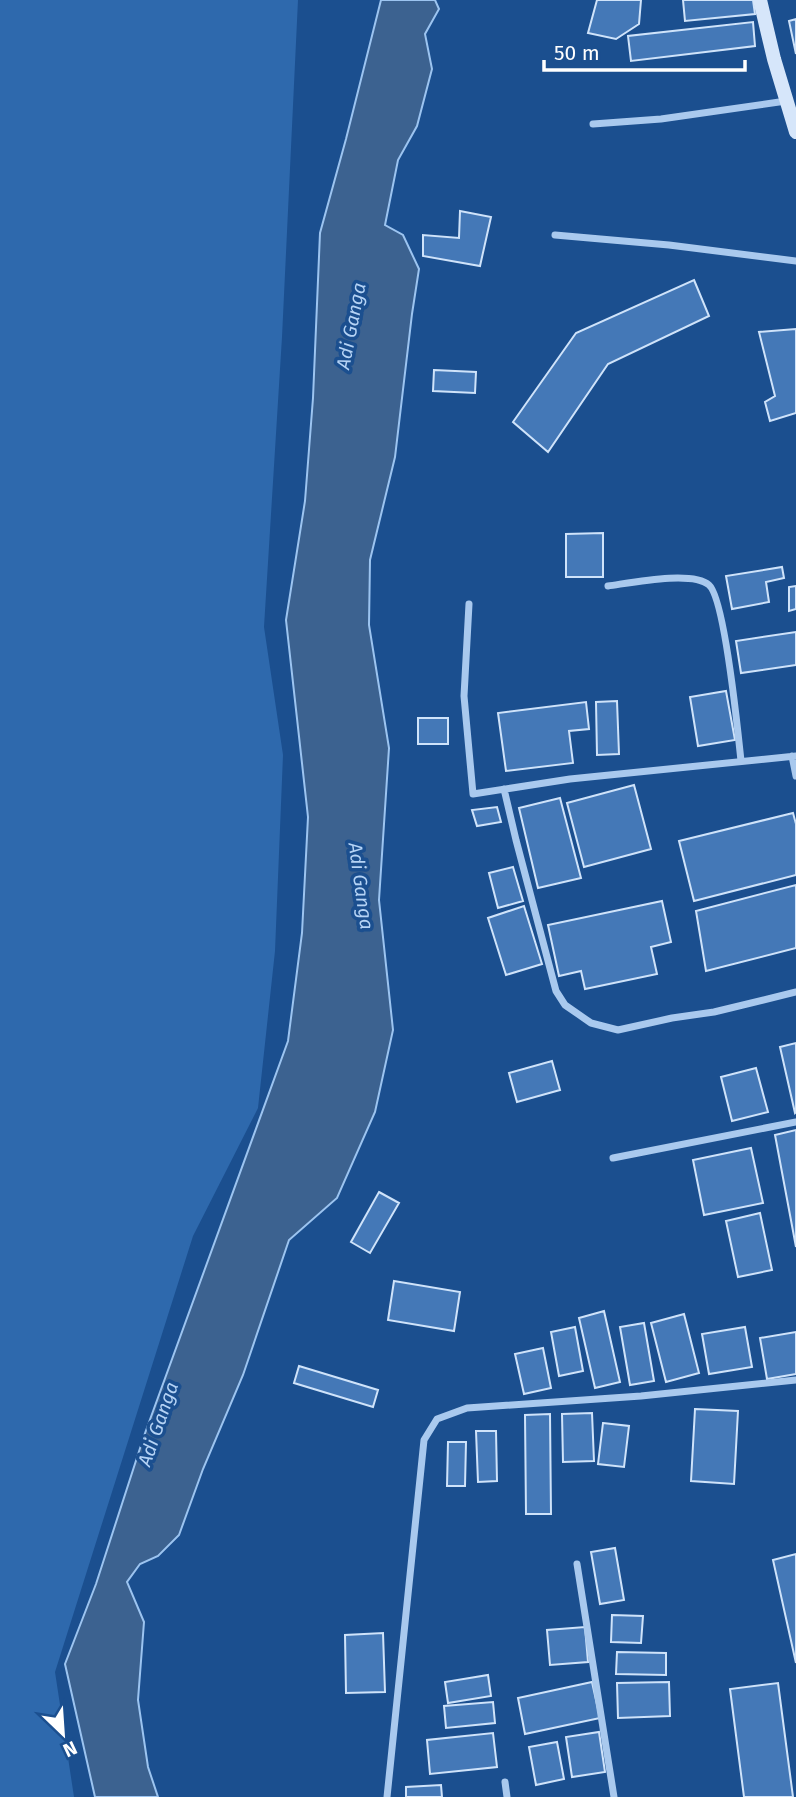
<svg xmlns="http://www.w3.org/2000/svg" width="796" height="1797" font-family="'Fira Sans',sans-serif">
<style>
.green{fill:#2e69ad}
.water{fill:#3c6290;stroke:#9cc4f0;stroke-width:2}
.building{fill:#4478b7;stroke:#cfe3fa;stroke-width:2}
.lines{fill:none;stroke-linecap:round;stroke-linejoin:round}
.minor{stroke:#a9c9ee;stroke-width:7}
.secondary{stroke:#d6e6fa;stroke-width:14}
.labels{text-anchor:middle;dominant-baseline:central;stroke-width:7;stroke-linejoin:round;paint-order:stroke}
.water-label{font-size:19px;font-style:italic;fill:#b5d3f5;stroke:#1b4f8f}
</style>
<rect width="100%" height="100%" fill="#1b4f8f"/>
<!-- green -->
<path class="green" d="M0 0H298L282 337 264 627 283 755 275 951 258 1108 193 1236 55 1672 74 1797H0Z"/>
<!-- water -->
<path class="water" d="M381 0H435L439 9 425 34 432 69 417 126 398 160 385 225 403 235 419 269 412 314 395 457 370 560 369 625 389 748 379 900 393 1030 375 1112 337 1198 289 1240 243 1375 203 1469 179 1535 158 1556 140 1564 127 1582 144 1622 138 1700 148 1767 158 1797H95L65 1664 96 1584 144 1436 288 1041 302 933 308 817 286 620 305 501 313 398 320 233 346 139Z"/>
<!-- building -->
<path class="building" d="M597 0H641L639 24 616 39 588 33Z
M683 0H753L755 14 685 21Z
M796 19V54L789 21Z
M753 22 755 46 631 61 628 36Z
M460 211 491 217 480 266 423 256V235L459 238Z
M694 280 709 316 608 364 548 452 513 422 576 333Z
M796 329V413L770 421 765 402 775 396 759 332Z
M434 370 476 372 475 393 433 391Z
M603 533V577H566V534Z
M782 567 784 578 766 582 769 602 732 609 726 576Z
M796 586V609L789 611V587Z
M796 632V665L741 673 736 641Z
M726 691 735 740 698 746 690 697Z
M617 701 619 754 597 755 596 702Z
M586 702 589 729 569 731 573 763 506 771 498 713Z
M418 718H448V744H418Z
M634 785 651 849 584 867 567 803Z
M560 798 581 878 538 888 519 808Z
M497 807 501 822 477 826 472 810Z
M793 813 796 824V875L694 901 679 841Z
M513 867 523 901 498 908 489 873Z
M796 885V948L706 971 696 911Z
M662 901 671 942 651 947 657 974 585 989 581 971 559 976 548 925Z
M524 906 542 964 506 975 488 918Z
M796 1043V1112L795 1113 780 1047Z
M552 1061 560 1090 517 1102 509 1073Z
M756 1068 768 1112 732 1121 721 1077Z
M796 1130V1247L775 1135Z
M751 1148 763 1203 704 1215 693 1160Z
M379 1192 399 1203 370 1253 351 1242Z
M760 1213 772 1270 738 1277 726 1221Z
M394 1281 460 1292 454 1331 388 1320Z
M604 1311 620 1382 595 1388 579 1318Z
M684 1314 699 1373 666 1382 651 1323Z
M644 1323 654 1381 630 1385 620 1327Z
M575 1327 583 1371 559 1376 551 1332Z
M745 1327 752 1367 709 1374 702 1334Z
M796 1332V1374L767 1379 760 1338Z
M543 1348 551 1388 524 1394 515 1354Z
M299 1366 378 1390 373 1407 294 1383Z
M695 1409 738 1411 734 1484 691 1481Z
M592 1413 594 1461 563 1462 562 1414Z
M550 1414 551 1514H526L525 1415Z
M603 1423 629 1426 624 1467 598 1464Z
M476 1431H496L497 1481 478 1482Z
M448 1442H466L465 1486H447Z
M615 1548 624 1600 600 1604 591 1552Z
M796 1554V1663L773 1560Z
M612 1615 643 1616 641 1643 611 1642Z
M585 1627 588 1662 550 1665 547 1630Z
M383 1633 385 1692 346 1693 345 1635Z
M617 1652 666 1653V1675L616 1674Z
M488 1675 491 1696 448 1703 445 1682Z
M592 1682 600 1718 525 1734 518 1698Z
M669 1682 670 1716 618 1718 617 1683Z
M778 1683 793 1797H744L730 1689Z
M493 1702 495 1723 446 1728 444 1706Z
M599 1732 605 1772 572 1777 566 1737Z
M493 1733 497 1767 430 1774 427 1740Z
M557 1742 564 1779 536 1785 529 1747Z
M441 1785 442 1797H406V1787Z"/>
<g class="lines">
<!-- minor -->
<path class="minor" d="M593 124 661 119 786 101
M555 235 669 245 796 261
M608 586C630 583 692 570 709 585 725 599 738 733 741 761
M469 604 464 696 473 794 570 779 796 756
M792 756 796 776
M504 789 516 840 556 991 565 1005 591 1023 618 1030 672 1018 714 1012 796 992
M613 1158 796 1122
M577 1564 614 1797
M505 1782 507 1797
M387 1797 424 1440 437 1419 467 1408 641 1396 796 1380"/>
<!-- secondary -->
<path class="secondary" d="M760 0 774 59 796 132"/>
</g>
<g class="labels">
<!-- water labels -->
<g class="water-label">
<text transform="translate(351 326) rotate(-79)">Adi Ganga</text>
<text transform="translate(361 886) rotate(82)">Adi Ganga</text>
<text transform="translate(158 1424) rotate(-71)">Adi Ganga</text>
</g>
</g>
<!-- north arrow -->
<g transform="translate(63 1734) rotate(155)" stroke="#1b4f8f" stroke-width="5" paint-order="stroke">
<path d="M0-5L12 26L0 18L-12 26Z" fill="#ffffff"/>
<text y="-10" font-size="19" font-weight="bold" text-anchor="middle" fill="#ffffff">N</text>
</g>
<!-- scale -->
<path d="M544 60v10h201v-10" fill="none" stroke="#ffffff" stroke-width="3.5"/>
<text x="554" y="60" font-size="21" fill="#ffffff" stroke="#1b4f8f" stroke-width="5" paint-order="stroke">50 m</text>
</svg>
